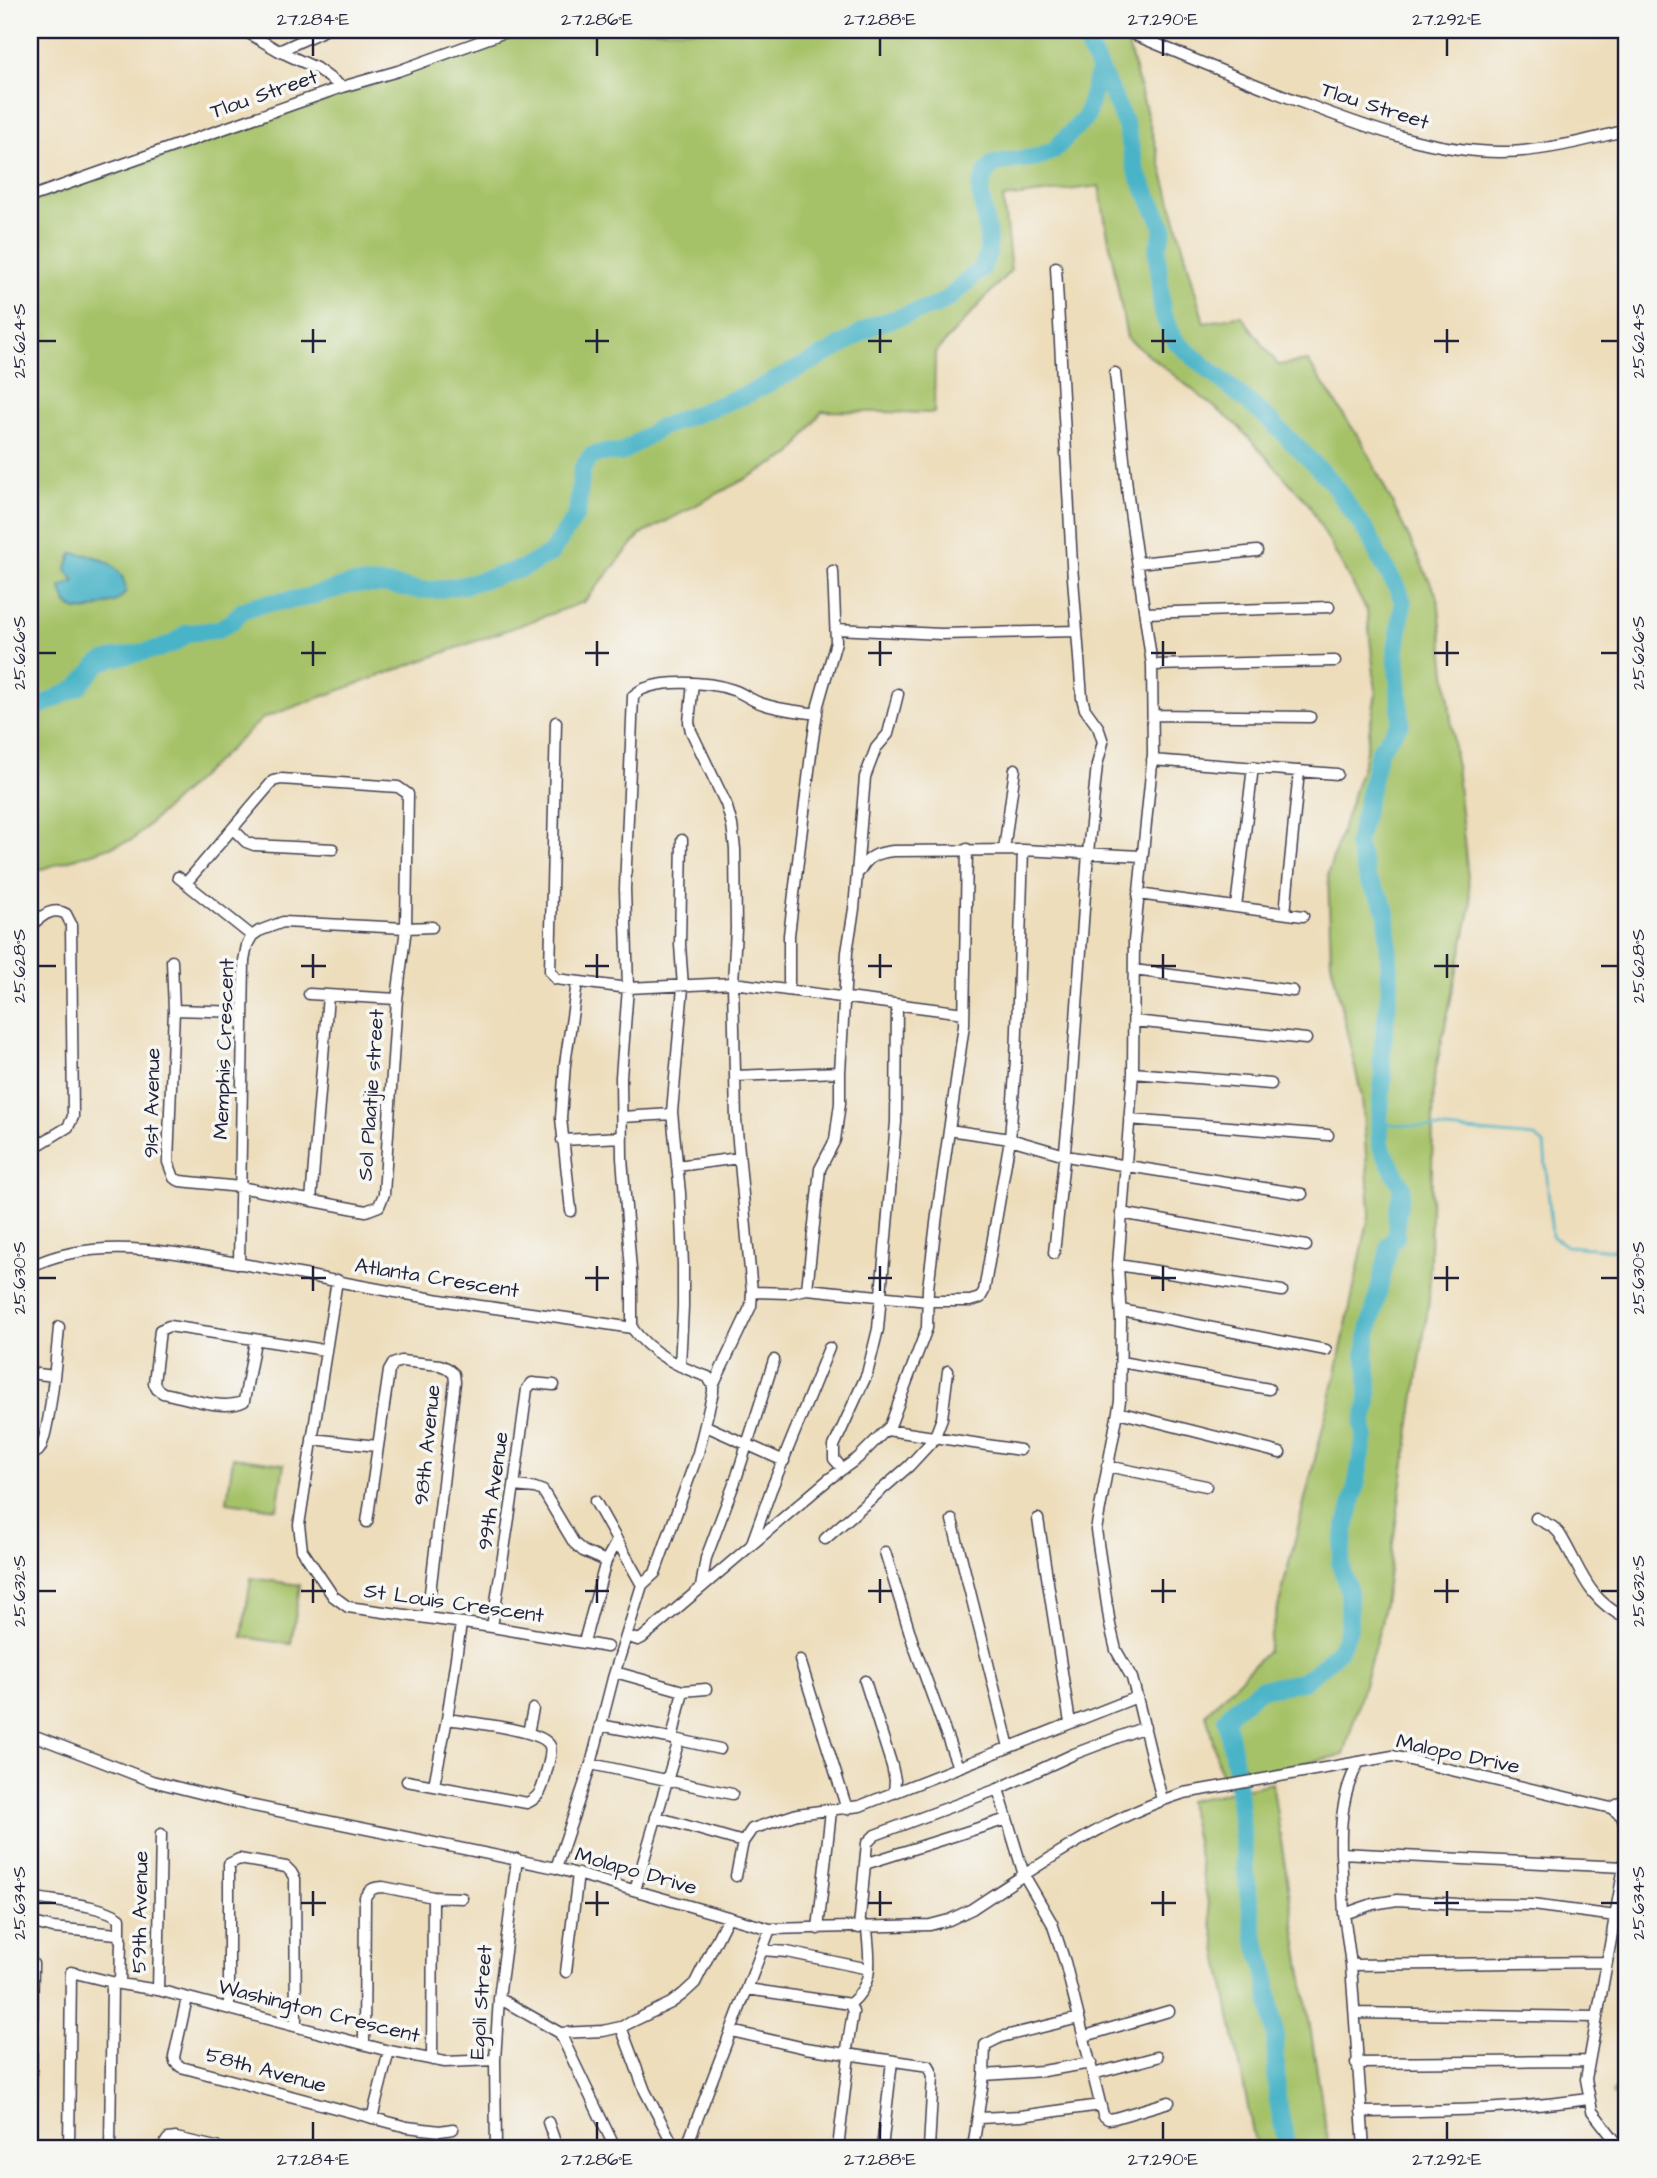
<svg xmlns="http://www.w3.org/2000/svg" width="1657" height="2178" font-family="'Architects Daughter',sans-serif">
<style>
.green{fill:#a6c268;stroke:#647252;stroke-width:2}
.water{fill:#4ab4c7;stroke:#366b81;stroke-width:2}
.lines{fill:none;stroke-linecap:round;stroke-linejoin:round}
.stream{stroke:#4ab4c7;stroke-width:2.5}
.river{stroke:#4ab4c7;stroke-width:18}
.minor-casing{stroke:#403e4e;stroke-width:13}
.minor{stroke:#fff;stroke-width:10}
.ticks{fill:none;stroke:#22223b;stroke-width:2.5}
.labels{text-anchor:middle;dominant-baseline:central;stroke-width:7;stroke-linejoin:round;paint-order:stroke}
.street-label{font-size:21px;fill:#22223b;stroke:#f6f6f2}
.neatline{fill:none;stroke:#22223b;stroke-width:2.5}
.ticks-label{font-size:18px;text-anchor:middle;fill:#22223b}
</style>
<rect width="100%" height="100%" fill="#f6f6f2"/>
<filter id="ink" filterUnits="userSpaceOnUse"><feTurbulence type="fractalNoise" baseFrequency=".0143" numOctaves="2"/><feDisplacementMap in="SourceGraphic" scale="14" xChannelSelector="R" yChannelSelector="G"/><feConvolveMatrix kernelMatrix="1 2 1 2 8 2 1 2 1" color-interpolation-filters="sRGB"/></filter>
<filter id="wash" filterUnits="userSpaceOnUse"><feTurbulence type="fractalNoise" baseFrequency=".00686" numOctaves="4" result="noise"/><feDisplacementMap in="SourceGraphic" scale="28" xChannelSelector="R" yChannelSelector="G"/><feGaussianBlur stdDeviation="1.57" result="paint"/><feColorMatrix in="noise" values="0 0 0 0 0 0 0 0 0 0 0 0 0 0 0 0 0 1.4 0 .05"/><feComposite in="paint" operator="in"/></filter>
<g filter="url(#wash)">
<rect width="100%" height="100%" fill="#edddbb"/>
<!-- green -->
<path class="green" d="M530 30H1100L1127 41 1204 323 1241 315 1278 365 1308 361 1365 447 1438 598 1471 906 1434 1077 1429 1301 1381 1624 1344 1755 1222 1779 1206 1713 1267 1652 1335 1378 1370 1211 1362 1098 1331 962 1328 873 1364 761 1376 693 1367 611 1308 503 1237 425 1127 338 1099 186 1003 198 1011 270 935 353 934 413 822 411 792 454 640 535 584 602 263 718 132 840 30 873V202Z
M233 1457 284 1464 277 1509 227 1502Z
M251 1578 300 1585 291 1644 242 1637Z
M1272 1783 1329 2148H1256L1188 1801Z
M1627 2072V2105L1612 2094Z"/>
<!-- water -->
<path class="water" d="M72 553C96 554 124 564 126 591 118 604 111 602 98 607 78 615 65 610 61 587L75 581 66 570Z"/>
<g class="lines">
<!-- stream -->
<path class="stream" d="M1379 1123 1535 1137 1544 1144 1552 1236 1566 1246 1616 1250 1627 1254"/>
<!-- river -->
<path class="river" d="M1080 30 1113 96 1126 126 1136 171 1164 228 1157 250 1162 313 1176 342 1272 422 1330 480 1370 537 1380 559 1399 591 1403 603 1396 650 1401 722 1379 751 1357 844 1368 881 1382 900 1387 915 1390 984 1381 1061 1383 1076 1379 1123 1380 1145 1402 1187 1397 1215 1396 1237 1390 1244 1367 1339 1365 1355 1368 1371V1404L1363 1424 1365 1435 1356 1486 1345 1530 1340 1564 1349 1592V1629L1340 1649 1323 1666 1302 1682 1260 1689 1232 1711 1226 1719 1236 1770 1248 1892 1255 1938 1265 1968 1275 2034 1277 2097 1287 2148
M30 711 78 687 99 663 114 658 158 649 174 643 187 633 217 630 231 622 242 611 257 605 304 598 353 584 388 585 419 590H434L464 585 524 568 551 553 577 514 582 469 591 456 606 452 621 453 659 428 748 394 832 351 874 325 935 306 949 298 983 267 988 252V236L980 190 985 175 994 163 1039 157 1054 150 1086 117 1099 71"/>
</g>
</g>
<g filter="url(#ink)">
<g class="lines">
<!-- minor casing -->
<g class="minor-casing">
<path id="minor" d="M243 30 279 51 325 30
M1123 30C1185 56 1247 82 1311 106 1371 129 1436 152 1501 152 1542 152 1588 140 1627 130
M279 51 316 68 342 87
M30 197 342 87 398 71 511 30
M1115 373 1128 497 1152 665 1153 754 1134 941 1133 1073 1118 1265 1121 1321 1120 1401 1096 1530 1110 1625 1116 1650 1132 1678 1137 1697 1162 1800
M1138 563 1257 551
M1145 613 1329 607
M836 629 941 634 1077 631
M1152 665 1335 661
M693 683 689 722 691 731 726 804 732 825 735 849 736 929 733 983 736 1120 752 1292 751 1306 713 1386
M1153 715 1310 717
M556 722 550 971 556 979 628 988 733 983 964 1013
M1152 760 1337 774
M233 829 246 842 254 845 333 849
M1004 850 1015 769
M860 871C868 856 877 853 893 851L1023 850 1141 856
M178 877 252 936
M1138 894 1303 916
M1236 907 1253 767
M1285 913 1299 771
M30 926C41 917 52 906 66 914L71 924 73 1117 68 1127 30 1150
M172 961 174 1010 168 1162 174 1178 180 1181 240 1187 366 1211 379 1206 384 1194 397 999 406 928 408 794 398 787 281 779 273 781 186 883
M1134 970 1293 991
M789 990V935L812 746 818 705 836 642 833 571
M309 994 397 999
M174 1010 243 1012
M1134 1021 1306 1039
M1133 1073 1271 1084
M735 1076 840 1072
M622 1117 672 1114
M1129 1119 1328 1135
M949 1130 1010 1139 1072 1157 1302 1194
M562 1140 622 1137
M677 1166 739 1158
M311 1201 328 996
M571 1211 561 1118 565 1064 577 983
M1121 1213 1306 1246
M1054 1253 1070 1103 1088 853 1097 765 1103 742 1098 727 1085 709 1082 698 1072 565 1056 267
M239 1264 244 961 247 945 252 936 259 931 283 922 406 928 432 927
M1118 1265 1282 1291
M30 1267C98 1232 193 1256 265 1268 328 1279 390 1292 453 1302 513 1311 572 1318 632 1328
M337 1280 299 1525 302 1550 333 1596 348 1607 492 1627 607 1647
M807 1289 820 1169 835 1140 840 1103V1072L847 952 854 909 865 777 876 748 888 734 898 694
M752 1292 788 1293 807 1289 928 1301H970L980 1298 984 1291 1010 1139 1016 1060 1023 850
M1121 1310 1326 1350
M255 1341 244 1401C224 1412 185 1397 163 1393L157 1389 154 1383 160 1330 169 1326 325 1350
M1121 1362 1269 1389
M680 1366 683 1307V1266L680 1193 672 1112 683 987 680 945 682 840
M30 1373 54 1376
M1118 1412 1280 1453
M706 1426 784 1461
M887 1430 1020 1450
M312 1439 377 1446
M30 1455C33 1454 37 1453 39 1450 50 1436 57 1349 59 1327
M1107 1466 1206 1486
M843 1469 834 1459V1446L867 1374 878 1329 896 1122 897 1005
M514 1486 535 1488 543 1491 574 1543 583 1551 606 1561
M595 1501 642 1585
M1536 1518 1553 1527 1559 1533C1582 1570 1585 1598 1627 1619
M1038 1519 1070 1723
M952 1520 1009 1747
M367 1522 389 1371 393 1364 401 1361 440 1365 447 1368 454 1374 455 1382 427 1618
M825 1539 909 1466 934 1439 942 1418 948 1371
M752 1543 771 1490 829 1348
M885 1552 913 1643 958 1767
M701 1587 706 1558 737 1476 774 1360
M492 1627 514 1486 527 1389 532 1383 554 1385
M626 1636 638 1640 642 1638 829 1479 858 1458 890 1426 927 1328 928 1288 937 1215 964 1025 967 849
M584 1642 606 1561 617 1541
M800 1660 847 1809
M615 1672 683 1691 706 1689
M865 1681 892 1766 895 1780 894 1793
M600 1725 679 1740 635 1890
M1145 1727 1074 1754 998 1789 1024 1875 1052 1923 1065 1962 1103 2115 1108 2119 1115 2118 1169 2102
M528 1733 533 1709
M30 1734 152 1781 244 1804 556 1868 770 1929 930 1925 949 1920 972 1909C1039 1865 1107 1817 1184 1793L1393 1756 1611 1808 1622 1816 1627 1835
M672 1739 683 1691
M679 1740 720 1749
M591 1764 732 1794
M407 1781 527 1803C541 1797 543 1786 546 1773 548 1765 552 1754 550 1746 544 1729 465 1722 447 1719
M434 1785 447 1719 461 1624
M1611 1808 1627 1800
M656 1817 743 1842 736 1876
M743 1842 752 1829 797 1814 860 1806 1137 1697
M1341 1853C1340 1821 1343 1790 1359 1762
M865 1864 867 1843 875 1835 998 1789
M556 1868 591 1764 613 1678 642 1585 655 1573 698 1453 713 1392V1386L708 1377C679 1367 651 1354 632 1328V1282L622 1158 621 1077 628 988 625 889 633 696C651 677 710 682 733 690 743 693 752 701 763 704 780 710 799 711 817 714
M30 1897C55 1902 100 1904 120 1918V1937
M1344 1914 1373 1904 1397 1900 1457 1904 1532 1905 1616 1916
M30 1922 53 1928 117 1934 121 1941 120 1984 158 1990 389 2051 445 2062 495 2060
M859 1928 865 1864 1007 1819
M818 1929 831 1811
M762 1950 787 1952 869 1969
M1351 1965 1344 1914 1341 1853 1624 1867
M566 1972 578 1874
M747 1989 850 2004 853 2012 846 2055
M158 1990 161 1834
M187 1998 174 2057 175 2062 181 2067 407 2127 440 2131 453 2129
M499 1998 560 2033 615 2148
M850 2004C876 1982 869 1959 867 1928
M229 2008V1864L239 1859 286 1867 291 1872 295 1879 296 2026
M1355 2013 1596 2017
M621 2027 645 2091 675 2148
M731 2031 805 2048 929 2066 933 2076 929 2148
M560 2033 603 2031 621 2027 671 2003 683 1994 695 1983 728 1917
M1085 2036 1169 2011
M364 2044 365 1897C370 1889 374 1887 383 1887L433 1897 462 1898
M432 2060 433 1897
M1356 2063 1588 2061
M1093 2074 1157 2057
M984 2075 1043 2071 1091 2063
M1361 2112C1437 2111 1513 2110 1588 2099
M372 2118 389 2051
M979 2118 1021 2116 1100 2105
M548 2122 557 2148
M30 2148 33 1964
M69 2148 71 1972 120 1984
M110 2148 112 1982
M162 2148 168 2139 176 2138 220 2148
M496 2148 495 2060 499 1998 517 1859
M686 2148 770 1929
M838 2148 849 2055
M882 2148 892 2061
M973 2148 984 2075 985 2045 1001 2037 1079 2018
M1364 2148 1351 1965 1607 1962
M1583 2148 1615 2144
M1621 2148 1592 2111 1586 2079 1627 1850"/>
</g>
<!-- minor -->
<use href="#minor" class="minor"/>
</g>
</g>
<!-- ticks -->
<path class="ticks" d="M313 38V56M597 38V56M880 38V56M1163 38V56M1447 38V56M313 329V353M597 329V353M880 329V353M1163 329V353M1447 329V353M38 341H56M301 341H326M585 341H609M868 341H892M1151 341H1176M1434 341H1459M1601 341H1618M313 641V666M597 641V666M880 641V666M1163 641V666M1447 641V666M38 653H56M301 653H326M585 653H609M868 653H892M1151 653H1176M1434 653H1459M1601 653H1618M313 954V978M597 954V978M880 954V978M1163 954V978M1447 954V978M38 966H56M301 966H326M585 966H609M868 966H892M1151 966H1176M1434 966H1459M1601 966H1618M313 1266V1291M597 1266V1291M880 1266V1291M1163 1266V1291M1447 1266V1291M38 1278H56M301 1278H326M585 1278H609M868 1278H892M1151 1278H1176M1434 1278H1459M1601 1278H1618M313 1579V1603M597 1579V1603M880 1579V1603M1163 1579V1603M1447 1579V1603M38 1591H56M301 1591H326M585 1591H609M868 1591H892M1151 1591H1176M1434 1591H1459M1601 1591H1618M313 1891V1916M597 1891V1916M880 1891V1916M1163 1891V1916M1447 1891V1916M38 1903H56M301 1903H326M585 1903H609M868 1903H892M1151 1903H1176M1434 1903H1459M1601 1903H1618M313 2122V2140M597 2122V2140M880 2122V2140M1163 2122V2140M1447 2122V2140"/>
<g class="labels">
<!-- street labels -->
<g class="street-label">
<text transform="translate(264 94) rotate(-19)">Tlou Street</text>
<text transform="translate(1375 106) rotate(18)">Tlou Street</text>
<text transform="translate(224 1049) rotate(-88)">Memphis Crescent</text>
<text transform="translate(371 1095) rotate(-86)">Sol Plaatjie street</text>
<text transform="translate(152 1103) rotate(-89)">91st Avenue</text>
<text transform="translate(437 1278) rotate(9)">Atlanta Crescent</text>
<text transform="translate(427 1445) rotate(-84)">98th Avenue</text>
<text transform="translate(493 1491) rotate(-82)">99th Avenue</text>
<text transform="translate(454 1603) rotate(8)">St Louis Crescent</text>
<text transform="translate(1458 1754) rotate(12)">Malopo Drive</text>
<text transform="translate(636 1871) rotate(16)">Molapo Drive</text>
<text transform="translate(140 1912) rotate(-89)">59th Avenue</text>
<text transform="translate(481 2002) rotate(-86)">Egoli Street</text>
<text transform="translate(319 2011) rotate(14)">Washington Crescent</text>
<text transform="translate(266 2070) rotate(15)">58th Avenue</text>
</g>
</g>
<!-- margin -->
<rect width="1657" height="2178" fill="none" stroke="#f6f6f2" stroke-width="77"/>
<rect x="38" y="38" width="1580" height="2102" class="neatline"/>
<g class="ticks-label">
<text x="313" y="25">27.284°E</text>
<text x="597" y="25">27.286°E</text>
<text x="880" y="25">27.288°E</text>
<text x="1163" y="25">27.290°E</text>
<text x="1447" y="25">27.292°E</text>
<text transform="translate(19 341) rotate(-90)" y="6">25.624°S</text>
<text transform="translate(1638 341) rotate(-90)" y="6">25.624°S</text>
<text transform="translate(19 653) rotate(-90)" y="6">25.626°S</text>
<text transform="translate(1638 653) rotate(-90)" y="6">25.626°S</text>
<text transform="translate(19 966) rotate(-90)" y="6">25.628°S</text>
<text transform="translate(1638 966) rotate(-90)" y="6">25.628°S</text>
<text transform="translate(19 1278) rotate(-90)" y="6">25.630°S</text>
<text transform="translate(1638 1278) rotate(-90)" y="6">25.630°S</text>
<text transform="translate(19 1591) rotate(-90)" y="6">25.632°S</text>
<text transform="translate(1638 1591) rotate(-90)" y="6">25.632°S</text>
<text transform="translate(19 1903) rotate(-90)" y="6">25.634°S</text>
<text transform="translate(1638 1903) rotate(-90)" y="6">25.634°S</text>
<text x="313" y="2165">27.284°E</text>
<text x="597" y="2165">27.286°E</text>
<text x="880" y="2165">27.288°E</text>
<text x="1163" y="2165">27.290°E</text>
<text x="1447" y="2165">27.292°E</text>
</g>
</svg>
